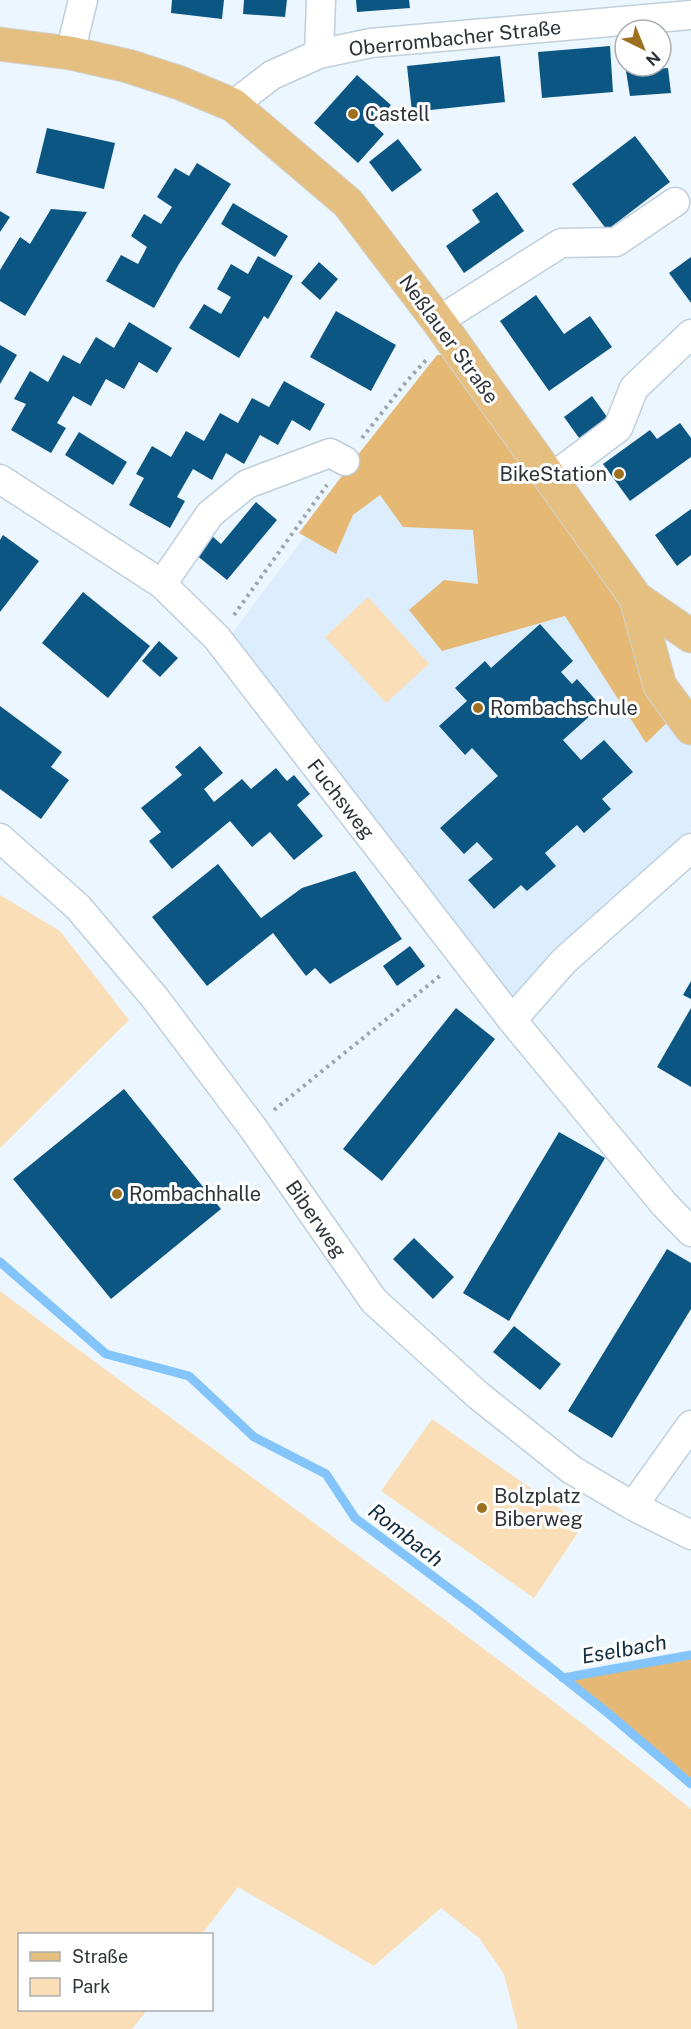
<svg xmlns="http://www.w3.org/2000/svg" width="691" height="2029" font-family="'Public Sans',sans-serif">
<style>
.built{fill:#dceefd}
.green{fill:#f9deb7}
.forest{fill:#e5b874}
.lines{fill:none;stroke-linecap:round;stroke-linejoin:round}
.stream{stroke:#83c5fa;stroke-width:9}
.building{fill:#0c5684}
.minor-casing{stroke:#bfcfdc;stroke-width:31}
.major-casing{stroke:#d1d2d3;stroke-width:35}
.path{stroke:#9da6ac;stroke-width:4;stroke-dasharray:3 4.5;stroke-linecap:butt}
.minor{stroke:#fff;stroke-width:28}
.major{stroke:#e4bf7f;stroke-width:33}
.poi-dot{fill:#9d7020;stroke:#fff;stroke-width:2}
.labels{text-anchor:middle;dominant-baseline:central;stroke-width:6;stroke-linejoin:round;paint-order:stroke}
.street-label{font-size:20px;fill:#2d3338;stroke:#fff}
.poi-label{font-size:20px;fill:#2d3338;stroke:#fff;text-anchor:start}
.water-label{font-size:21px;font-style:italic;fill:#0f2c41;stroke:#fff}
</style>
<rect width="100%" height="100%" fill="#ecf6fe"/>
<!-- built -->
<path class="built" d="M439 359 691 741V831L605 905 514 1003 232 633Z"/>
<!-- green -->
<path class="green" d="M368 597 429 664 386 703 325 637Z
M0 895 60 931 129 1020 0 1148Z
M0 1291C230 1464 466 1629 691 1809V2029H518L504 1974 479 1938 441 1908 374 1966 238 1887 202 1934H20V2010H147L132 2029H0Z
M432 1419 583 1525 534 1598 381 1491Z"/>
<!-- forest -->
<path class="forest" d="M437 355H452L632 610 676 714 646 743 565 616 442 651 409 610 444 580 478 584 473 530 403 527 380 495 353 515 336 554 299 533 353 461Z
M691 1655V1784L609 1714 563 1678Z"/>
<g class="lines">
<!-- stream -->
<path class="stream" d="M0 1262 106 1354 189 1376 254 1437 326 1474 355 1518 477 1609 609 1714 691 1784
M563 1678 691 1655"/>
</g>
<!-- building -->
<path class="building" d="M172 0H224L222 19 171 13Z
M244 0H287L285 17 243 14Z
M356 0H409L410 8 357 12Z
M610 46 613 92 542 98 538 52Z
M500 56 505 102 412 112 407 66Z
M668 68 671 93 630 96 626 71Z
M357 75 391 105 374 125 384 134 358 163 314 123Z
M47 128 115 143 104 189 36 173Z
M635 136 670 182 607 230 572 184Z
M398 139 422 170 392 192 369 162Z
M197 163 231 184 179 264 154 308 106 281 121 255 138 264 147 247 131 236 144 214 161 224 172 207 157 197 175 168 189 176Z
M497 192 524 231 464 273 446 246 480 222 472 210Z
M233 203 288 236 275 257 221 224Z
M51 209 87 212 25 316 0 301V270L20 237 30 244Z
M0 211 10 217 0 232Z
M258 256 293 276 268 319 264 316 239 358 189 328 204 304 221 314 231 297 217 289 231 264 248 274Z
M691 257V303L669 273Z
M319 262 338 279 320 300 301 283Z
M536 295 564 334 590 316 612 347 549 391 500 321Z
M336 311 396 345 371 391 310 357Z
M129 322 172 348 157 373 139 362 124 389 106 379 91 406 73 396 57 423 66 428 51 453 11 430 26 404 14 399 30 371 48 382 63 355 80 364 96 337 114 348Z
M0 345 17 355 0 384Z
M284 381 325 404 310 431 292 420 278 445 260 435 244 464 226 453 212 480 193 469 177 497 185 501 170 528 129 505 144 478 136 474 152 446 171 457 186 431 204 441 220 413 238 423 252 398 269 407Z
M592 396 610 421 582 442 564 417Z
M680 423 691 438V457L630 501 603 464 650 430 657 439Z
M79 432 127 462 113 485 65 455Z
M256 502 277 520 227 580 195 554 211 535 221 544Z
M691 509V555L677 566 655 535Z
M3 535 39 561 0 612V540Z
M83 592 150 646 108 698 42 643Z
M540 624 573 661 561 672 572 684 577 679 601 706 563 740 581 760 604 740 633 772 602 799 611 809 584 833 577 825 545 853 556 866 527 891 521 885 494 909 468 880 493 859 477 842 464 854 440 828 498 776 472 748 465 755 439 726 467 701 455 688 485 661 491 668Z
M159 641 178 658 160 677 142 661Z
M0 706 62 752 51 767 69 780 41 819 0 789Z
M200 746 223 773 204 789 214 802 242 779 251 789 276 768 287 781 294 775 310 794 297 805 323 836 294 860 270 832 252 847 230 821 172 869 149 841 161 832 141 808 182 775 175 767Z
M218 864 261 918 302 888 355 871 402 939 330 984 315 968 306 976 273 933 207 986 152 917Z
M410 946 425 966 397 986 383 966Z
M691 981V999L683 995Z
M456 1008 495 1039 382 1181 343 1149Z
M691 1008V1087L657 1067Z
M124 1089 221 1209 111 1299 13 1179Z
M559 1132 605 1158 509 1321 463 1293Z
M414 1238 454 1277 433 1299 393 1259Z
M667 1249 691 1263V1309L612 1438 568 1411Z
M514 1326 561 1364 540 1390 493 1352Z"/>
<g class="lines">
<!-- minor casing -->
<g class="minor-casing">
<path id="minor" d="M70 53 83 0
M319 54 321 0
M233 105 272 75 319 54 371 43 691 15
M438 321 561 243 616 242 675 202
M0 479 162 584 217 638 512 1020 664 1204 691 1232
M550 479 618 428 634 388 691 334
M162 584 210 514 247 484 330 453 345 461
M0 838 78 907 155 998 253 1128 374 1301 479 1396 572 1470 633 1506 691 1535
M512 1020 564 961 691 848
M633 1506 691 1425"/>
</g>
<!-- major casing -->
<g class="major-casing">
<path id="major" d="M0 44 70 53 128 66 180 83 233 105 348 203 438 321 636 598 691 636
M636 598 660 686 691 728"/>
</g>
<!-- path -->
<path class="path" d="M362 438 406 382 428 358
M234 615 327 485
M274 1110 441 975"/>
<!-- minor -->
<use href="#minor" class="minor"/>
<!-- major -->
<use href="#major" class="major"/>
</g>
<!-- markers -->
<g class="poi-dot">
<circle cx="353" cy="114" r="6"/>
<circle cx="619" cy="474" r="6"/>
<circle cx="478" cy="708" r="6"/>
<circle cx="117" cy="1194" r="6"/>
<circle cx="482" cy="1508" r="6"/>
</g>
<g class="labels">
<!-- street labels -->
<g class="street-label">
<text transform="translate(455 38) rotate(-6)">Oberrombacher Straße</text>
<text transform="translate(449 339) rotate(54)">Neßlauer Straße</text>
<text transform="translate(341 799) rotate(52)">Fuchsweg</text>
<text transform="translate(316 1219) rotate(55)">Biberweg</text>
</g>
<!-- poi labels -->
<g class="poi-label">
<text x="365" y="114">Castell</text>
<text x="607" y="474" text-anchor="end">BikeStation</text>
<text x="490" y="708">Rombachschule</text>
<text x="129" y="1194">Rombachhalle</text>
<text x="494" y="1496">Bolzplatz<tspan x="494" dy="23">Biberweg</tspan></text>
</g>
<!-- water labels -->
<g class="water-label">
<text transform="translate(406 1535) rotate(38)">Rombach</text>
<text transform="translate(624 1649) rotate(-10)">Eselbach</text>
</g>
</g>
<!-- legend -->
<rect x="18" y="1933" width="195" height="78" fill="#ffffff" stroke="#abadaf" stroke-width="1.5"/>
<rect x="30" y="1952" width="30" height="9" fill="#e4bf7f" stroke="#abadaf" stroke-width="1.5"/>
<text x="72" y="1963" font-size="18" fill="#2d3338">Straße</text>
<rect x="30" y="1978" width="30" height="18" fill="#f9deb7" stroke="#abadaf" stroke-width="1.5"/>
<text x="72" y="1993" font-size="18" fill="#2d3338">Park</text>
<!-- north arrow -->
<g transform="translate(643 48) rotate(137)"><circle r="28" fill="#ffffff" stroke="#abadaf" stroke-width="1.5"/>
<path d="M0-4.5L10 22L0 15L-10 22Z" fill="#9d7020"/>
<text y="-9" font-size="16" font-weight="bold" text-anchor="middle" fill="#2d3338">N</text>
</g>
</svg>
